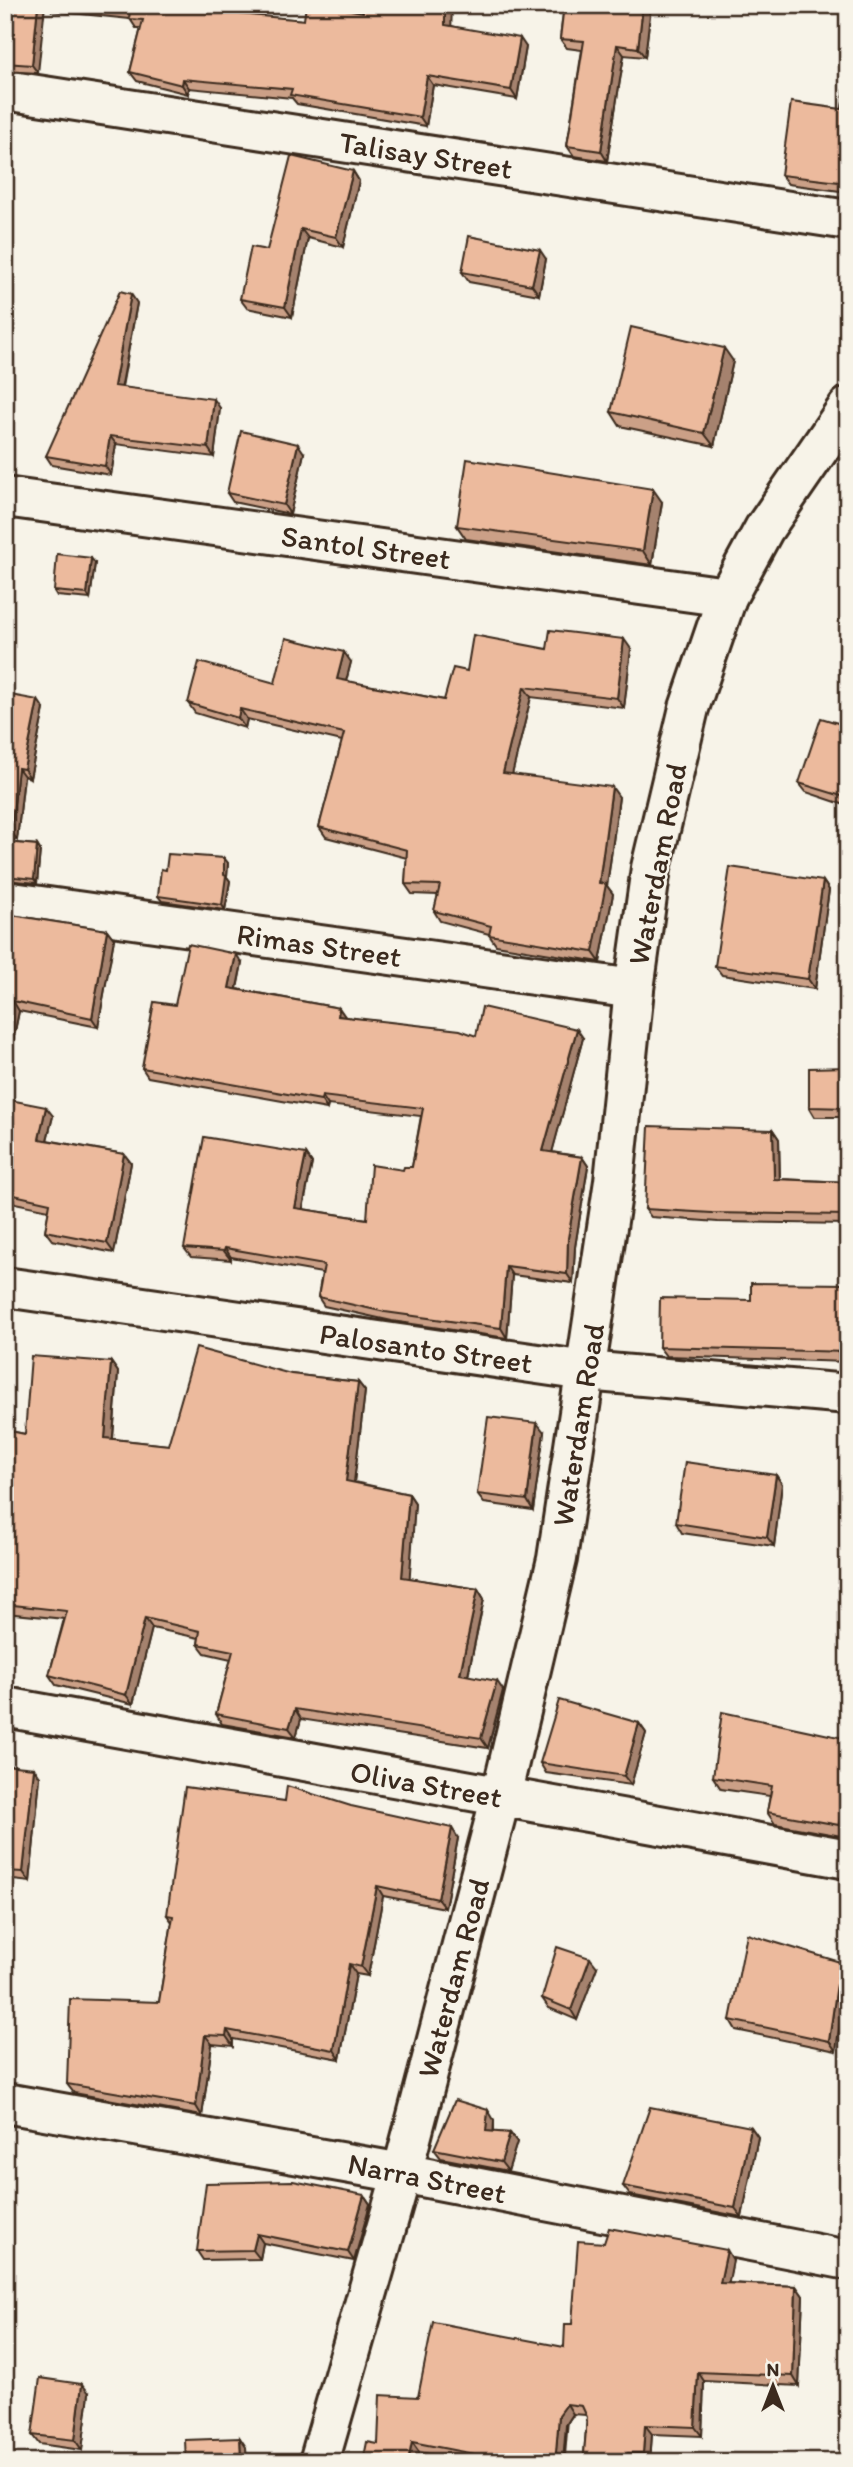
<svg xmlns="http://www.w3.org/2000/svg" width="853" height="2467" font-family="Itim,sans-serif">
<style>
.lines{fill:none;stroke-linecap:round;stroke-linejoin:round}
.service-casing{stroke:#3b2a1e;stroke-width:28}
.minor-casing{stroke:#3b2a1e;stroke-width:44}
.tertiary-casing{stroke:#3b2a1e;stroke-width:44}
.service{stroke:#f7f3e8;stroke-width:23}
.minor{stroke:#f7f3e8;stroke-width:38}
.tertiary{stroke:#f7f3e8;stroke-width:38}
.wall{fill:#cba087;stroke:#3b2a1e;stroke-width:2}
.shaded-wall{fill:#a5826e;stroke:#3b2a1e;stroke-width:2}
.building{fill:#ecba9d;stroke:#3b2a1e;stroke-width:2}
.labels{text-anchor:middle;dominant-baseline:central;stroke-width:5;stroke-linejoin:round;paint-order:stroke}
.street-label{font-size:30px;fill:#3b2a1e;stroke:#f7f3e8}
</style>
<rect width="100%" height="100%" fill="#f7f3e8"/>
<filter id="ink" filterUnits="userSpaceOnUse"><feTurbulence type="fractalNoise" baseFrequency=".0143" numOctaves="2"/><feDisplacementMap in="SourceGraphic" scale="14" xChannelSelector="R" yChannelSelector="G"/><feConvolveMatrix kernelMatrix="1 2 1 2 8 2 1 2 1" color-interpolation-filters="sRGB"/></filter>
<g filter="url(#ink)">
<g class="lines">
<!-- service casing -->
<g class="service-casing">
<path id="service" d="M577 2462 580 2426"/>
</g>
<!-- minor casing -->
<g class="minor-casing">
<path id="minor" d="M5 90 848 220
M5 497 727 597
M5 901 634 989
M5 1287 586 1371 848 1394
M5 1707 848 1859
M5 2103 402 2173 848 2260"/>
</g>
<!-- tertiary casing -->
<g class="tertiary-casing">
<path id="tertiary" d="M319 2462 402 2173 501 1796 557 1559 614 1181 634 989 651 868 689 708 727 597 764 529 848 407"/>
</g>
<!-- service -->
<use href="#service" class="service"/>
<!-- minor -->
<use href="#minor" class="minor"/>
<!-- tertiary -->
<use href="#tertiary" class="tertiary"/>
</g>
<!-- wall -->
<path class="wall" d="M5 5 38 73 5 71Z
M48 5H203L202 11 304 20 452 26 526 47 517 99 433 85 426 126 297 104 292 98 189 88 188 94 137 81 130 72 141 28H136L130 19 52 11Z
M564 5H650L651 6 645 57 624 55 607 161 574 156 567 146 582 50 567 48 560 39Z
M848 67V192L788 184 781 175 842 109Z
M353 171 359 181 343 247 308 238 292 317 247 308 240 299 267 250Z
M546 259 539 295 469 282 462 272Z
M137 303 122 387 220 408 214 457 116 444 111 475 52 465 46 456Z
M733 361 714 446 620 426 611 412Z
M304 453 290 514 233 502 227 493Z
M662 502 652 565 466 539 457 526Z
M95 563 90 599 57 596 54 591Z
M547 649H631L624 708 531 697 512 774 619 797 607 886 613 894 600 962 496 945 489 935V934L440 921 434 911 438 895 412 894 405 884 407 858 326 837 319 827 342 741 247 719 245 728 195 713 188 703 275 683 351 662 346 681 444 700 467 671Z
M5 694 44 709 30 778 24 776 17 840 5 839Z
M848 726V806L806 792 799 783Z
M5 842 37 845 40 850 37 883 5 880Z
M224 858 228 863 227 877 230 881 225 910 162 901 158 896 166 870Z
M823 881 829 890 815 989 722 975 715 966Z
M5 914 107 930 114 939 98 1027 19 1011 5 1081Z
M242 963 237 989 339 1008 345 1017 476 1036 583 1038 552 1152 582 1157 588 1166 575 1247 573 1283 512 1275 507 1338 392 1321 324 1306 318 1297 322 1273 231 1257V1260L191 1257 184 1248 306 1154 312 1163 303 1209 367 1219 403 1170 412 1167 421 1116 328 1105 327 1109 148 1077 142 1068 175 1005Z
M848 1067V1117H815L809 1107Z
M5 1099 53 1116 47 1140 124 1154 131 1163 114 1253 52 1240 45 1231 49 1210 5 1201Z
M773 1130 779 1139 780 1179 848 1182V1224L718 1222 651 1217 645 1209Z
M848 1284V1362L666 1356 659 1347 751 1300Z
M111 1362 118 1372 113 1439 168 1445 291 1374 358 1382 365 1391 354 1482 409 1494 415 1503 409 1578 478 1589 484 1599 468 1676 503 1690 488 1748 301 1719 296 1737 222 1724 216 1714 231 1659 205 1653 198 1644 199 1638 152 1628 133 1704 56 1685 49 1675 64 1619 5 1613V1530L12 1501 5 1500V1430L25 1434Z
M544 1432 533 1510 484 1503 477 1494Z
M776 1475 782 1484 774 1546 682 1533 676 1523Z
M639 1723 646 1733 631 1785 546 1773 540 1763Z
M848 1739 847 1837 775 1824 767 1812 770 1796 721 1789 713 1777Z
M5 1765 40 1777 30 1882 5 1879Z
M458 1838 445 1908 383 1896 368 1976 356 1974 340 2059 233 2039V2046L212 2044 202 2116 74 2093 67 2084 159 2002 172 1922 167 1915Z
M597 1967 577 2020 549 2008 542 1998Z
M847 1971 836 2051 736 2030 730 2020Z
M494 2120V2132L510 2133 517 2142 508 2171 441 2158 434 2149Z
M751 2127 758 2137 742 2217 630 2195 623 2186Z
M364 2195 370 2204 354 2261 263 2243 260 2259 203 2260 197 2251Z
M733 2260 728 2283 796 2286 803 2296 799 2386 704 2381 702 2436 652 2434 650 2462H579L584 2454 587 2417 586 2415 573 2414 566 2425 563 2462H471L378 2444 418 2397 564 2347 572 2324Z
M89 2393 82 2450 39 2444 32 2435Z"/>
<!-- shaded-wall -->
<path class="shaded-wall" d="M38 5H45L38 73 32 65Z
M196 5H203L201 19 195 10Z
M445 5H452L451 34 445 25Z
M643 5H650L651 6 645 57 638 48Z
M520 38 526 47 517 99 511 90Z
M617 45 624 55 607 161 601 151Z
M427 76 433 85 426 126 420 117Z
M183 79 189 88 188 94 182 85Z
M5 138 9 143 5 167Z
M353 171 359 181 343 247 336 237Z
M301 229 308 238 292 317 285 307Z
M540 250 546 259 539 295 532 285Z
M131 294 137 303 120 395 114 386Z
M724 348 733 361 714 446 704 433Z
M214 399 220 408 214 457 208 448Z
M110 436 116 444 111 475 105 466Z
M298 444 304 453 290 514 284 505Z
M653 489 662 502 652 565 643 551Z
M91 558 95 563 90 599 87 594Z
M5 597 8 601 5 610Z
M624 639 631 649 624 708 617 698Z
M344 652 351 662 344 689 337 679Z
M524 687 531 697 510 783 503 773Z
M38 700 44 709 30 778 24 769Z
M240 709 247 719 245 728 238 718Z
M18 768 24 776 17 840 11 831Z
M612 787 619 797 607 886 613 894 600 962 593 952 599 883Z
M37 845 40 850 37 883 34 879Z
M224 858 228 863 227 877 230 881 225 910 222 905Z
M823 881 829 890 815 989 808 979Z
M107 930 114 939 98 1027 92 1018Z
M236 954 242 963 235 997 229 988Z
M13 1001 19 1011 5 1081V1039Z
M339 1008 346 1018 338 1016Z
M577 1029 583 1038 550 1160 543 1151Z
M322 1096 328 1105 327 1109 321 1100Z
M46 1107 53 1116 45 1148 39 1139Z
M773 1130 779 1139 780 1188 774 1179Z
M124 1154 131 1163 114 1253 107 1243Z
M306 1154 312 1163 301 1217 295 1208Z
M582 1157 588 1166 575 1247 573 1283 567 1274 568 1238Z
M225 1248 231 1257V1260L224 1251Z
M506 1266 512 1275 507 1338 501 1328Z
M111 1362 118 1372 112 1447 105 1438Z
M358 1382 365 1391 353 1490 346 1481Z
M537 1423 544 1432 533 1510 527 1500Z
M776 1475 782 1484 774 1546 767 1537Z
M409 1494 415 1503 409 1587 402 1577Z
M478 1589 484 1599 466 1684 460 1674Z
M145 1618 152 1628 133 1704 126 1695Z
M497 1681 503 1690 488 1748 481 1738Z
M295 1709 301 1719 296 1737 289 1728Z
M639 1723 646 1733 631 1785 624 1776Z
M34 1768 40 1777 30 1882 23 1872Z
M848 1779V1832L847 1837 839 1825Z
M452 1828 458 1838 445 1908 438 1899Z
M377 1886 383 1896 368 1976 361 1967Z
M590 1958 597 1967 577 2020 571 2010Z
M840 1962 847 1971 836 2051 829 2041Z
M349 1964 356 1974 340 2059 334 2050Z
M227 2030 233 2039V2046L226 2036Z
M205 2035 212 2044 202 2116 196 2106Z
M488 2110 494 2120 493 2140 486 2131Z
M751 2127 758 2137 742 2217 735 2208Z
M510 2133 517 2142 508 2171 501 2162Z
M364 2195 370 2204 354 2261 348 2252Z
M5 2233 8 2238 5 2273Z
M257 2234 263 2243 260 2259 253 2250Z
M727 2250 733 2260 727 2292 720 2283Z
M796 2286 803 2296 799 2386 793 2376Z
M698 2372 704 2381 702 2436 695 2427Z
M82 2384 89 2393 82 2450 75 2440Z
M567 2404 573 2414 566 2425 563 2462H561L556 2452 559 2415Z
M645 2425 652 2434 650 2462 643 2453Z
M240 2438 246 2447 247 2462H241Z
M412 2442 419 2452 417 2462H408Z
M628 2453 635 2462H628Z"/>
<!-- building -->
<path class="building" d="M5 5H38L32 65 5 63Z
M75 5H196L195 10 304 20 306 5H321L363 12V5H445V25L520 38 511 90 427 76 420 117 290 95 292 89 183 79 182 85 130 72 143 20 129 19 130 11Z
M564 5H643L638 48 617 45 601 151 567 146 584 41 560 39Z
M848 67V183L781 175 791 102 842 109Z
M291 156 353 171 336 237 301 229 285 307 240 299 251 247 267 250Z
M469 236 540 250 532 285 462 272Z
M120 291 131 294 114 386 214 399 208 448 110 436 105 466 46 456Z
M631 327 724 348 704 433 611 412Z
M241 431 298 444 284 505 227 493Z
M467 459 653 489 643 551 457 526Z
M57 554 91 558 87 594 54 591Z
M550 630 624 639 617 698 524 687 503 773 612 787 599 883 606 884 593 952 489 935 491 926 434 911 440 885 405 884 407 850 319 827 344 733 240 709 238 718 188 703 199 662 275 683 286 638 344 652 337 679 444 700 453 668 467 671 473 635 547 649Z
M5 694 38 700 24 769 18 768 11 831 5 830Z
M821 718 848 726V798L799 783Z
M5 842 37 845 34 879 5 876Z
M168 854 224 858V875L226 876 222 905 158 896 161 869 166 870Z
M730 867 823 881 808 979 715 966Z
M5 914 107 930 92 1018 13 1001 5 1039Z
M188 944 236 954 229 988 339 1008 338 1016 460 1030 476 1036 482 1007 577 1029 543 1151 582 1157 568 1238 567 1274 506 1266 501 1328 385 1312 318 1297 324 1265 225 1248 224 1251 184 1248 204 1137 306 1154 295 1208 367 1219 371 1165 403 1170 404 1167H412L423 1108 322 1096 321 1100 142 1068 154 1002 175 1005Z
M848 1067V1108L809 1107V1068Z
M5 1099 46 1107 39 1139 124 1154 107 1243 45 1231 50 1203 5 1193Z
M649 1126 773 1130 774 1179 848 1182V1215L712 1213 645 1209Z
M751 1283 848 1284V1352L659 1347 660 1298 751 1300Z
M196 1348 291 1374 358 1382 346 1481 409 1494 402 1577 478 1589 460 1674 497 1681 481 1738 295 1709 289 1728 216 1714 233 1651 198 1644 200 1631 145 1618 126 1695 49 1675 67 1611 5 1604V1530L13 1493 5 1492V1430L25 1434 31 1356 111 1362 105 1438 168 1445Z
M488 1417 537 1423 527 1500 477 1494Z
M685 1462 776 1475 767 1537 676 1523Z
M559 1700 639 1723 624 1776 540 1763Z
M722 1712 848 1739V1779L839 1825 767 1812 772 1786 713 1777Z
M5 1765 34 1768 23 1872 5 1871Z
M287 1786 351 1806 452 1828 438 1899 377 1886 361 1967 349 1964 334 2050 227 2030 226 2036 205 2035 196 2106 67 2084 70 1999 159 2002 173 1916 167 1915 185 1787 285 1801Z
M747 1934 840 1962 829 2041 730 2020Z
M557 1947 590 1958 571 2010 542 1998Z
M848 2099V2137H845Z
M455 2100 488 2110 486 2131 510 2133 501 2162 434 2149Z
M650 2107 751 2127 735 2208 623 2186Z
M293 2181 364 2195 348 2252 257 2234 253 2250 197 2251 206 2183Z
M609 2228 727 2250 720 2283 796 2286 793 2376 698 2372 695 2427 645 2425 643 2453H628V2462H579L584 2454 587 2417 582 2406 567 2404 559 2415 556 2452 561 2462H483L484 2456 412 2442 408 2462H363L367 2442 378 2444 380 2395 418 2397 433 2322 564 2347 565 2324H572L578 2241 604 2243Z
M40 2378 82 2384 75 2440 32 2435Z
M240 2438 241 2462H186L185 2440Z"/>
</g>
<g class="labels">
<!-- street labels -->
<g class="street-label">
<text transform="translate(426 155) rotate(9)">Talisay Street</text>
<text transform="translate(366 547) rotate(8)">Santol Street</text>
<text transform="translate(657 864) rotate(-79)">Waterdam Road</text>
<text transform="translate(319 945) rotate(8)">Rimas Street</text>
<text transform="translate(426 1348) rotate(8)">Palosanto Street</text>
<text transform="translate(578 1425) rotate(-81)">Waterdam Road</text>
<text transform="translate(426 1784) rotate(10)">Oliva Street</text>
<text transform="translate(453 1978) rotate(-75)">Waterdam Road</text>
<text transform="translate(427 2178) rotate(11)">Narra Street</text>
</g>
</g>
<!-- margin -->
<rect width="853" height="2467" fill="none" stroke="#f7f3e8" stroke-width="28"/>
<rect x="14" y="14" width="825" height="2439" fill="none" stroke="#3b2a1e" stroke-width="2.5" filter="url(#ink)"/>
<!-- north arrow -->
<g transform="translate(773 2386)" stroke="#f7f3e8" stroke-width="5" paint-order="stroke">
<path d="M0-5L12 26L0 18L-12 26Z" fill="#3b2a1e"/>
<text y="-10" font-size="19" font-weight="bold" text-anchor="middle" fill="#3b2a1e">N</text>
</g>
</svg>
